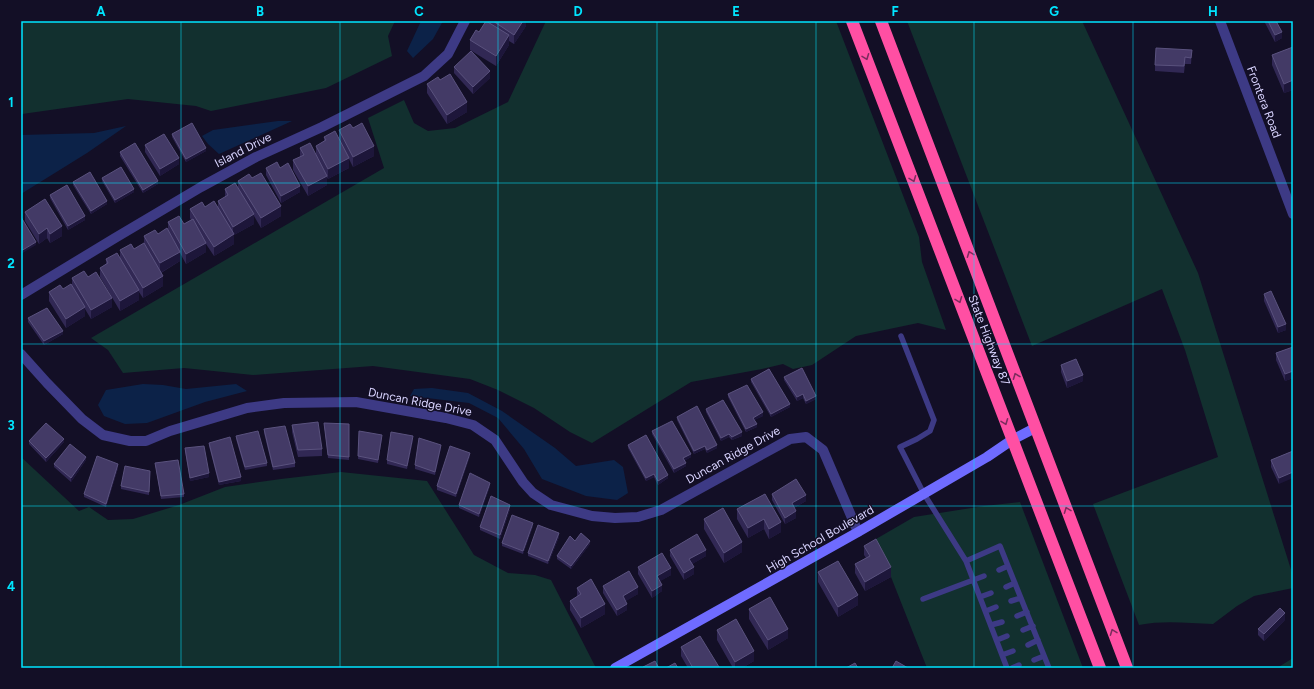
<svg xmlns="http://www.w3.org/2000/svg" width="1314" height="689" font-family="Figtree,sans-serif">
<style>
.green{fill:#12302f}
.water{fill:#0c2248}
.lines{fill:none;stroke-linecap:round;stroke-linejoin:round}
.lane{stroke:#3d3a85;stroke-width:5.5}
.street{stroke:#3d3a85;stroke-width:10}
.secondary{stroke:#6f6bff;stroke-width:10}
.highway{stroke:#ff4fa3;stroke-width:12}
.wall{fill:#312854}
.shaded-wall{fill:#1d163a}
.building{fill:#433a66;stroke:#5a527e}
.oneway{stroke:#7d2c5e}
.grid{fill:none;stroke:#00e5ff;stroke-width:1;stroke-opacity:0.55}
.labels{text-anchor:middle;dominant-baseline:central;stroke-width:3;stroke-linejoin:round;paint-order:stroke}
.street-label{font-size:12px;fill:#d9d4ff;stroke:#130f26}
.neatline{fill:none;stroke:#00e5ff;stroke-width:1.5}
.grid-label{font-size:13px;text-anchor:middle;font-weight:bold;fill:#00e5ff}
</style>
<rect width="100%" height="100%" fill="#130f26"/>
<!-- green -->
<path class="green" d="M21 21H395L388 36 392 56 326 88 211 111 196 106 128 99 22 114Z
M546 21H836L919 237 922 262 946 330 918 323 856 336 812 365 793 369 783 364 762 369 691 382 592 443 570 432 534 408 498 390 470 379 373 366 253 375 184 368 123 373 108 350 91 338 384 168 368 118 404 100 414 123 428 131 455 128 508 102Z
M907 21H1082L1198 273 1293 576V588L1254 596 1237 606 1213 624C1188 623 1163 620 1139 625L1093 504 1218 457 1185 350 1162 289 1032 346Z
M21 457 79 511 89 507 108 520 133 519 179 505 225 487 281 479 341 472 427 481 474 555 508 573 535 575 551 580 596 668H107L106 666 103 668H21Z
M1020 502 1083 668H927L876 539 914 517 984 506Z
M1293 658V668H1277Z"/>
<!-- water -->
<path class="water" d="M421 21H443L433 39 413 58 407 51Z
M278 121H292L219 154 208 144 202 136 213 130Z
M126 126 87 153 21 194V135L94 133Z
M143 384 163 385 186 389 236 384 247 391 205 402 147 423 125 424 104 416 98 405 106 390Z
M432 388 468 393 502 411 555 448 576 466 614 460 623 467 628 493 617 500 586 496 542 479 524 449 498 418 469 403 410 396 414 389Z"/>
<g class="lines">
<!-- lane -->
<path class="lane" d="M901 336 934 420 930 431 917 439 900 447 924 494 966 561 1007 668
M966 561 1000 546 1049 668
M999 570 1008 566
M1006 587 1015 583
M980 597 991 593
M923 599 984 576
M1011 601 1021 598
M986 611 996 607
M1017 616 1027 612
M991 625 1002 622
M1023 630 1033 626
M997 640 1007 636
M1028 645 1038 640
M1002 655 1013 651
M1034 660 1044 656
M1012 668 1019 665"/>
<!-- street -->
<path class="street" d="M1220 21 1293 214
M21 295 115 238 201 187 256 157 322 127 424 76 448 54 465 21
M21 354 47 383 82 419 103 435 130 441H146L170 431 247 408 284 403 356 402 446 418 473 425 495 440 523 482 533 493 551 505 592 516 615 518 638 517 661 510 790 439 806 437 823 450 858 532"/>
<!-- secondary -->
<path class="secondary" d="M615 668 858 532 987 457 1012 440 1035 428"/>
<!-- highway -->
<path class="highway" d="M852 21 1100 668
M881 21 1127 668"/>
</g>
<!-- wall -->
<path class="wall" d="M487 21H526V26L514 44 509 41V45L496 66 470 50V40L479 32Z
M1264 21H1276L1282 38 1275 42Z
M1293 47V90L1284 93 1272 65V55Z
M1192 50 1191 64H1185L1184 73 1155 71V65Z
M454 67 490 78 473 94 454 73Z
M440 80 467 112 447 124 427 93V84Z
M353 128 374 156 353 167 349 159V168L328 179 327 177V185L308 196 293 170V160L300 157V148L316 155V146L324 141V137L339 138V130Z
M172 134 206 151 186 162 172 137Z
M145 145 179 164 160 176 145 152Z
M120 152 158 184 143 193 120 156Z
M266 168H280L300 192 281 203 266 175Z
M102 178 134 192 115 203 102 181Z
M252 178 281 216 261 228 254 216V224L234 235V244L214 256 206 244V252L186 264 180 253V261L161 273 163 286 143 298 139 292V300L120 311 100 277V268L106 264V259H120V250L134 249 144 244V236L168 232V222L184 224 191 220 190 218V209L205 207H218V201L225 197V189L238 188V181Z
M73 182 107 204 91 214 73 185Z
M50 195 85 220 68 230 50 198Z
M25 212 62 236 50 243 47 238 39 244 25 221Z
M88 277 112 307 91 319 85 309V316L66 328 49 301V292L63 289 72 286V278Z
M1264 294 1286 330 1278 333 1264 301Z
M28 318 63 334 44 345 28 322Z
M1293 347V378L1285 381 1276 360V353Z
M1061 365 1083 381 1067 388 1061 372Z
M784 377 816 399 806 404 803 398 797 401 784 380Z
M751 379 790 407 771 417 751 382Z
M728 394 763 416 754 420 757 427 746 432 728 397Z
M706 409 742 436 732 440 729 437 721 441 706 412Z
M677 417 717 448 707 453 705 449 694 454 677 420Z
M324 423 349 424V460L328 458Z
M292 425 322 449V456L298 457 292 432Z
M264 429 295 463V467L273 470 264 433Z
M359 431 382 438 378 463 358 459Z
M652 431 691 457 684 461 686 466 674 473 652 434Z
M236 436 267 463V466L245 470 236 439Z
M413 440 407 469 387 464V460Z
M29 441 64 442 46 462 29 444Z
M209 443 241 481 219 485 209 446Z
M628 445 668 478 658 485 654 477 646 481 628 448Z
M185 448 209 477 190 481 185 451Z
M441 448 435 475 415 469V465Z
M1293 451 1279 484 1271 467V460Z
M470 456 456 497 437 490V486Z
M86 460 71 482 54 467V464Z
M155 463 184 494V497L161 499Z
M118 468 106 507 84 497V494Z
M150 471 149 495 121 489V486Z
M490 486 479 517 459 508V505Z
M765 494 781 532 769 539 764 529 748 538 737 519V509Z
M772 494 806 501 794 508 796 518 785 524 772 500Z
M510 509 500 539 480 530V527Z
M704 519 742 552 724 563 704 529Z
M533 526 523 554 502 546V543Z
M559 537 548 564 528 556V553Z
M575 541 590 544 571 569 557 559V556Z
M864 546 891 577 865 591 855 573V564L866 558 864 555Z
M670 550 706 556 692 564 694 574 684 580 670 556Z
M638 567 671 575 660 581 662 591 652 598 638 574Z
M818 572 858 605 838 617 818 582Z
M603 586 638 594 625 601 627 610 617 616 603 593Z
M577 588 605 614 581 628 570 610V601L577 597Z
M749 609 788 638 768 650 749 619Z
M1285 620 1264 641 1258 635V629Z
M717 630 754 661 742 668H733L717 640Z
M681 647 719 668H688L681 656Z"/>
<!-- shaded-wall -->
<path class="shaded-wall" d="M523 21H526V26L514 44V35Z
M1155 21H1162L1155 23Z
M1282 32V38L1275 42V35Z
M509 35V45L496 66V56Z
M490 71V78L473 94V87Z
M1293 80V90L1284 93V84Z
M467 102V112L447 124V115Z
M374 146V156L353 167V157Z
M206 148V151L186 162V159Z
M179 158V164L160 176V169Z
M349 158V168L328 179V169Z
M327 176V185L308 196V186Z
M158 181V184L143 193V190Z
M300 186V192L281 203V196Z
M134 189V192L115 203V200Z
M107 201V204L91 214V211Z
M281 206V216L261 228V218Z
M254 214V224L234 235V244L214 256V247L233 235V227Z
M85 216V220L68 230V226Z
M62 226V236L50 243V234Z
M47 228V238L39 244V234Z
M36 242V245L21 254V251Z
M206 243V252L186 264V254Z
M180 252V261L160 273V263Z
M163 276V286L143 298V288Z
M139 290V300L120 311V301Z
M112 298V307L91 319V310Z
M85 307V316L66 328V319Z
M1286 324V330L1278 333V327Z
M63 331V334L44 345V341Z
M1293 371V378L1285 381V374Z
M1083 375V381L1067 388V381Z
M803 394V398L797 401V397Z
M816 396V399L806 404V401Z
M790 404V407L771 417V414Z
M763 412V416L753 421V418Z
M757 424V427L746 432V429Z
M742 432V436L732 440V437Z
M729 434V437L721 441V438Z
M382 435V438L378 463V460Z
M413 436V440L407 469V466Z
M64 439V442L46 462V458Z
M441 445V448L435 475V472Z
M717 445V448L707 453V450Z
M705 446V449L694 454V451Z
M470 453V456L456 497V494Z
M691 454V457L683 462V458Z
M86 457V460L71 482V478Z
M686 463V466L674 473V469Z
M118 464V468L106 507V504Z
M1293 472V478L1279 484V478Z
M209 473V477L190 481V478Z
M654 474V477L646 481V478Z
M668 475V478L658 485V481Z
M241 477V481L219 485V482Z
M490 483V486L479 517V514Z
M806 495V501L792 509V503Z
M510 505V509L500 539V535Z
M796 511V518L785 524V518Z
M764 519V529L748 538V528Z
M781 522V532L769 539V529Z
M533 523V526L523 554V551Z
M559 533V537L548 564V561Z
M590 541V544L571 569V566Z
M742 542V552L724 563V553Z
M706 550V556L689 566V559Z
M694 567V574L684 580V573Z
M891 567V577L865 591V582Z
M671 568V575L657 583V576Z
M662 585V591L652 598V591Z
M638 587V594L623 603V596Z
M858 595V605L838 617V607Z
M605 604V614L581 628V618Z
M627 604V610L617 616V610Z
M1285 613V620L1264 641V634Z
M788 629V638L768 650V640Z
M754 651V661L742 668H735V662Z"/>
<!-- building -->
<path class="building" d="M486 21 509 35 496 56 470 40 476 30 479 32Z
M493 21H523L514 35Z
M1268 21H1276L1282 32 1275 35Z
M1293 47V80L1284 84 1272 55Z
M1156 48 1192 50 1191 58 1185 57 1184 66 1155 65Z
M471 51 490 71 473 87 454 67Z
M450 74 467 102 447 115 427 84 438 77 440 80Z
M192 123 206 148 186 159 172 134Z
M362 123 374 146 353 157 339 130 350 124 353 128Z
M335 131 349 158 328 169 316 146 326 140 324 137Z
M164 134 179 158 160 169 145 145Z
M135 143 158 181 143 190 120 152Z
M310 143 327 176 308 186 293 160 304 155 300 148Z
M277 162 280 168 288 163 300 186 281 196 266 168Z
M121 167 134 189 115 200 102 178Z
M90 172 107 201 91 211 73 182Z
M261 173 281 206 261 218 238 181 249 174 252 178Z
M235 183 254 214 233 227 218 201 228 195 225 189Z
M67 185 85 216 68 226 50 195Z
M45 199 62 226 50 234 47 228 39 234 25 212Z
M214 201 234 234 214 247 190 209 202 202 205 207Z
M179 216 184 224 193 219 206 243 186 254 168 222Z
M21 217 36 242 21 251Z
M167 228 180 252 160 263 144 236 155 230 158 234Z
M144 243 163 276 143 288 120 250 131 244 134 249Z
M117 253 139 290 120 301 100 268 108 263 106 259Z
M84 271 88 277 96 272 112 298 91 310 72 278Z
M71 284 85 307 66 319 49 292 60 285 63 289Z
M1271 291 1286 324 1278 327 1264 294Z
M47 308 63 331 44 341 28 318Z
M1293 347V371L1285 374 1276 353Z
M1076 359 1083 375 1067 381 1061 365Z
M802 368 816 396 806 401 803 394 797 397 784 377Z
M769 369 790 404 771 414 751 379Z
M747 385 763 412 753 418 757 424 746 429 728 394Z
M723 400 742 432 732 437 729 434 721 438 706 409Z
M697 406 717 445 707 450 705 446 694 451 677 417Z
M672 421 691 454 683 458 686 463 674 469 652 431Z
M318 422 322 449 298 450 292 425Z
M46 423 64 439 46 458 29 441Z
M324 423 349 424V457L328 455Z
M285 426 295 463 273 467 264 429Z
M258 431 267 463 245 467 236 436Z
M359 431 382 435 378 460 358 456Z
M391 432 413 436 407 466 387 460Z
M646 435 668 475 658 481 654 474 646 478 628 445Z
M230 437 241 477 219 482 209 443Z
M419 438 441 445 435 472 415 465Z
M70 444 86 457 71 478 54 464Z
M204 446 209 473 190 478 185 448Z
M450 446 470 453 456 494 437 486Z
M1293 451V472L1279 478 1271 460Z
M97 456 118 464 106 504 84 494Z
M178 460 184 494 161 496 155 463Z
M125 466 150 471 149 492 121 486Z
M470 473 490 483 479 514 459 505Z
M796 479 806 495 792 503 796 511 785 518 772 494Z
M765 494 781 522 769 529 764 519 748 528 737 509Z
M491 496 510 505 500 535 480 527Z
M723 508 742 542 724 553 704 519Z
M512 515 533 523 523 551 502 543Z
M538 525 559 533 548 561 528 553Z
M581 533 590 541 571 566 557 556 570 536 575 541Z
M697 534 706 550 689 559 694 567 684 573 670 550Z
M876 539 891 567 865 582 855 564 870 556 864 546Z
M662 553 671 568 657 576 662 585 652 591 638 567Z
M838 561 858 595 838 607 818 572Z
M629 571 638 587 623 596 627 604 617 610 603 586Z
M591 579 605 604 581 618 570 601 581 594 577 588Z
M770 597 788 629 768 640 749 609Z
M1280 608 1285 613 1264 634 1258 629Z
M736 619 754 651 735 662 717 630Z
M700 636 719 667 717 668H693L681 647Z
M655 661 659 668H644L643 667Z
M896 661 908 668H892Z
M675 663 678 668H666Z
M855 663 858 668H846Z"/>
<!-- one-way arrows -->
<defs><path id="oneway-chevron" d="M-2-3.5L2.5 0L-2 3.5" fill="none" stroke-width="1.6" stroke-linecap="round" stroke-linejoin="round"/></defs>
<g class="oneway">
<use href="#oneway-chevron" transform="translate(866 57) rotate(69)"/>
<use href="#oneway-chevron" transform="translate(913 179) rotate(69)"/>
<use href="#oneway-chevron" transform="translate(970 254) rotate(-111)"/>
<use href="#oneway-chevron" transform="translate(959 300) rotate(69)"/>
<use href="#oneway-chevron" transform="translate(1016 376) rotate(-111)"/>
<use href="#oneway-chevron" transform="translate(1005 422) rotate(69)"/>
<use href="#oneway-chevron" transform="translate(1067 510) rotate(-111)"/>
<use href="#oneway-chevron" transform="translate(1113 632) rotate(-111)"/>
</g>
<!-- grid -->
<path class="grid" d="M181 21V668M340 21V668M498 21V668M657 21V668M816 21V668M974 21V668M1133 21V668M21 183H1293M21 344H1293M21 506H1293"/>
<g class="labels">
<!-- street labels -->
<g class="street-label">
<text transform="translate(1264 102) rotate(69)">Frontera Road</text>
<text transform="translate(243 150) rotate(-27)">Island Drive</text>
<text transform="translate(989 340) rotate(69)">State Highway 87</text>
<text transform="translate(420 402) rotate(11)">Duncan Ridge Drive</text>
<text transform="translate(733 455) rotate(-29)">Duncan Ridge Drive</text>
<text transform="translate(820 539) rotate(-30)">High School Boulevard</text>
</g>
</g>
<!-- border -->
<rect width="1314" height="689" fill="none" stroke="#130f26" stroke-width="44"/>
<rect x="22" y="22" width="1270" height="645" class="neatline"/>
<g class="grid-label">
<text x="101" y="16">A</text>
<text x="260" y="16">B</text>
<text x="419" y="16">C</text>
<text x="578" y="16">D</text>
<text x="736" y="16">E</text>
<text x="895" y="16">F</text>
<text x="1054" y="16">G</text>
<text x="1213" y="16">H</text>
<text x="11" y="107">1</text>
<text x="11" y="268">2</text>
<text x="11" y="430">3</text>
<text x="11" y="591">4</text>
</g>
</svg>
